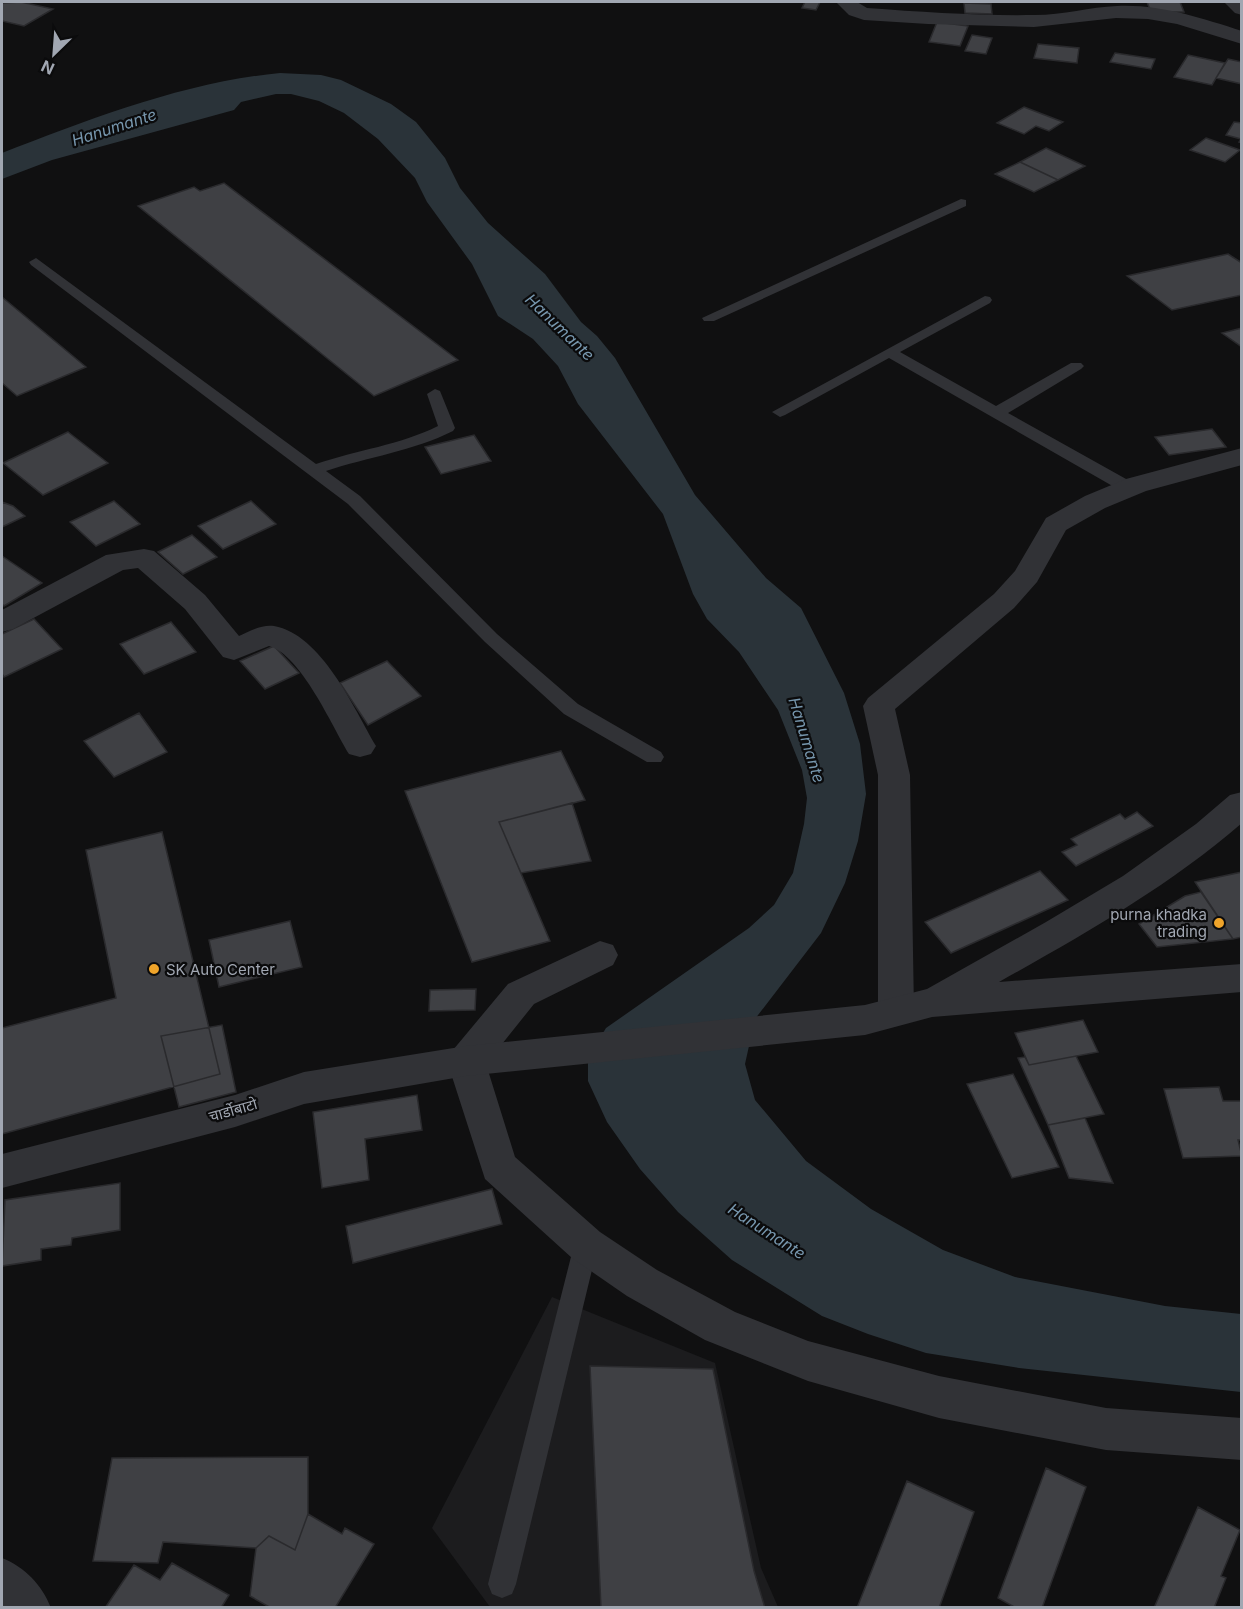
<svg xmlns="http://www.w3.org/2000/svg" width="1243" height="1609" font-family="Inter,'Noto Sans Devanagari',sans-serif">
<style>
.built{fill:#1c1c1e}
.water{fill:#2a3339}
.building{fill:#3f4044;stroke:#2a2a2d;stroke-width:1.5}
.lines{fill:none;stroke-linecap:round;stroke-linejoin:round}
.service{fill:#313236;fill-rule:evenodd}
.minor{fill:#313236;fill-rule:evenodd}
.tertiary{fill:#313236;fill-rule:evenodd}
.poi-dot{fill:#efa42a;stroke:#0b0b0c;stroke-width:2}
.labels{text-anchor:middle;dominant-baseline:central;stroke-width:4.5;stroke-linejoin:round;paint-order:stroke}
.poi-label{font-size:15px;fill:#a1a7b2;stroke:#0b0b0c;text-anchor:end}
.street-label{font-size:15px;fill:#a1a7b2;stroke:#0b0b0c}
.water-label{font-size:16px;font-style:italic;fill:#7797ae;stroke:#0b0b0c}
</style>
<rect width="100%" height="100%" fill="#101011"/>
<!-- built -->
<path class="built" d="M552 1297 715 1363 761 1568 778 1607H490L432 1528Z"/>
<!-- water -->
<path class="water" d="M280 73 321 75 341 80 391 104 416 122 445 158 460 188 488 223 545 274 581 322 597 336 615 358 695 495 766 578 801 608 844 693 860 744 866 794 858 841 845 883 821 933 755 1019 745 1064 755 1100 806 1161 871 1209 943 1250 1015 1277 1165 1306 1241 1314V1392L1019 1368 926 1353 868 1334 822 1316 732 1260 678 1212 640 1169 607 1122 588 1081V1058L606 1028 749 928 774 905 793 873 804 824 807 798 802 770 778 710 739 652 707 619 693 594 663 514 578 404 558 366 533 339 498 316 472 264 427 202 415 178 378 139 344 113 319 101 291 94H276L241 102 234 110 52 160 2 179V153C90 119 185 82 280 73Z"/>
<!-- building -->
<path class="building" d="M21 2 53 9 24 26 2 21V3Z
M805 2H820L816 10 802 8Z
M1147 2H1180L1184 12H1151Z
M964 3 991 4 992 14 965 13Z
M937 22 968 26 960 46 929 42Z
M972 35 992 38 986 54 965 51Z
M1038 44 1079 48 1077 63 1034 58Z
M1115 53 1155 59 1151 69 1110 62Z
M1188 55 1225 63 1212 85 1174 77Z
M1228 59 1242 62V84L1216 78Z
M1024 107 1063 122 1049 131 1036 126 1024 134 997 123Z
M1234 122 1242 123V143L1239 142 1241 139 1226 135Z
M1206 138 1240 150 1225 162 1190 150Z
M1046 148 1085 166 1058 180 1020 162Z
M1020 162 1058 180 1034 192 995 174Z
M224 183 458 360 374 396 138 206 194 187 200 191Z
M1228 254 1242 263V295L1172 310 1127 276Z
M2 297 86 367 17 396 2 383Z
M1242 328V347L1222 333Z
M1212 429 1226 447 1169 455 1155 437Z
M68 432 108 463 43 495 3 463Z
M474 435 491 461 441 474 425 447Z
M114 501 140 524 96 546 70 522Z
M251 501 276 524 223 549 198 526Z
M2 502 13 506 25 516 2 527Z
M192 535 217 557 183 574 158 552Z
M2 556 42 583 4 606 2 604Z
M34 619 62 649 4 677 2 674V634Z
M171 622 196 652 144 674 120 644Z
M274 646 299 673 265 689 240 661Z
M387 661 421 696 368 725 340 683Z
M139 713 167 752 114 777 84 741Z
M561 751 585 800 499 822 550 941 472 962 405 791Z
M572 803 591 861 521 873 499 822Z
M1137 812 1153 826 1076 866 1062 852 1077 845 1071 839 1120 814 1125 819Z
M162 832 220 1074 2 1134V1028L116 998 86 850Z
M1040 871 1068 900 951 953 925 922Z
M1242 872V937L1233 939 1195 882Z
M1201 892 1233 939 1157 947 1139 924 1185 896Z
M290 921 302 967 219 987 209 940Z
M476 989 475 1010 429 1011 430 990Z
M1083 1020 1098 1052 1029 1065 1015 1033Z
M222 1025 236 1092 179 1107 161 1036Z
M1076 1056 1104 1114 1048 1125 1018 1058 1025 1057 1029 1065Z
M1013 1074 1059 1167 1012 1178 967 1084Z
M1219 1087 1223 1101H1242V1140H1238L1242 1156 1183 1158 1164 1089Z
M417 1095 422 1130 365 1139 369 1180 322 1188 313 1112Z
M1085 1118 1113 1183 1069 1178 1048 1125Z
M120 1183V1230L72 1238 71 1245 41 1249V1260L2 1266 5 1200Z
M492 1189 502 1224 353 1263 346 1226Z
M590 1366 713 1369 754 1571 765 1608H601Z
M308 1457V1514L295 1550 269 1536 256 1548 163 1542 158 1563 93 1561 112 1458Z
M1046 1468 1086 1487 1042 1608H1016L998 1598Z
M907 1481 974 1512 939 1608H857Z
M1198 1507 1240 1530 1221 1576 1226 1578 1214 1608H1154Z
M308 1514 342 1534 345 1528 374 1544 335 1608H271L250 1596 256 1548 269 1536 295 1550Z
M172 1563 229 1595 221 1608H105L134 1565 160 1580Z"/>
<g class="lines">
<!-- service -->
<path class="service" d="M961 199 966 200V206L714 321H704L702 318Z
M36 258 316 464C357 450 400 445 438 426L427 394 435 389 440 391 455 428 453 431C413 451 368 457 326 471L360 496 497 634 578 704 661 752 664 757 661 762H647L564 714 485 642 348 504 31 265 29 262Z
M985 296 990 297 992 300 990 303 900 352 996 406 1071 363H1081L1084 366 1081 369 1008 413 1135 484 1137 488 1135 492H1123L889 358 785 415 780 417 772 412Z
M586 1234 594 1237 598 1245 516 1584 512 1594 502 1598 492 1594 488 1584 574 1245 578 1237Z"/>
<!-- minor -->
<path class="minor" d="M836 2H857L867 8C923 12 979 16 1035 15 1063 15 1090 7 1117 6 1160 4 1201 18 1242 31V44L1177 24 1148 19 1116 18 1034 27 928 24 864 20 849 15Z
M1224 2H1242V15L1235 13Z
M1242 448V465L1146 491 1105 508 1066 530 1037 582 1014 608 895 709 910 775 914 1011 909 1021 896 1026 883 1021 878 1011V775L863 706 868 698 994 594 1015 571 1046 518 1085 496 1126 479Z
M144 549 154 551 205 595 239 636C249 631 263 624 274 626 321 634 354 708 376 746L371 754 360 757 349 754C332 726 301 655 269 646L234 660 223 657 185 609 138 568 123 570 13 629 2 632V610L106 555Z
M600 941 613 945 618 955 613 965 534 1004 486 1064 515 1157 600 1232 657 1270 735 1312 808 1341 939 1376 1106 1408 1242 1418V1460L1106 1450 939 1418 808 1381 705 1340 627 1296 572 1258 485 1179 447 1061 453 1050 508 984Z
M2 1558C25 1567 42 1585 51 1608H2Z"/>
<!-- tertiary -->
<path class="tertiary" d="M1242 792V823C1168 887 1083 935 999 982L1242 964V992L932 1017 865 1035 466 1076 304 1104 235 1127 2 1188V1154L235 1095 304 1072 466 1046 865 1005 927 989 1046 922 1123 876 1196 824 1230 795Z"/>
</g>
<!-- markers -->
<g class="poi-dot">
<circle cx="1219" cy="923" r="6"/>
<circle cx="154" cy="969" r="6"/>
</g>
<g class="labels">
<!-- poi labels -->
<g class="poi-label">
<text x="1207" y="914">purna khadka<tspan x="1207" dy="17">trading</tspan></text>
<text x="166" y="969" text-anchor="start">SK Auto Center</text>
</g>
<!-- street labels -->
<g class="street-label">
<text transform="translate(233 1110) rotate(-16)">चार्डोबाटो</text>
</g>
<!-- water labels -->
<g class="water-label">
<text transform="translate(114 127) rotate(-18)">Hanumante</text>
<text transform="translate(560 327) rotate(44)">Hanumante</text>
<text transform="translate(807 740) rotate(73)">Hanumante</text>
<text transform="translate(767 1231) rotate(33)">Hanumante</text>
</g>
</g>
<!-- border -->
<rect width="1243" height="1609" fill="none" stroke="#a1a7b2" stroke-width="6"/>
<!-- north arrow -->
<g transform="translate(54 54) rotate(205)" stroke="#0b0b0c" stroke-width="4.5" paint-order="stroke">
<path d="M0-4.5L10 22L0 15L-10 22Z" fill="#a1a7b2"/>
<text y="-9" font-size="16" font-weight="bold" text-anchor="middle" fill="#a1a7b2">N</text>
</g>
</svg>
